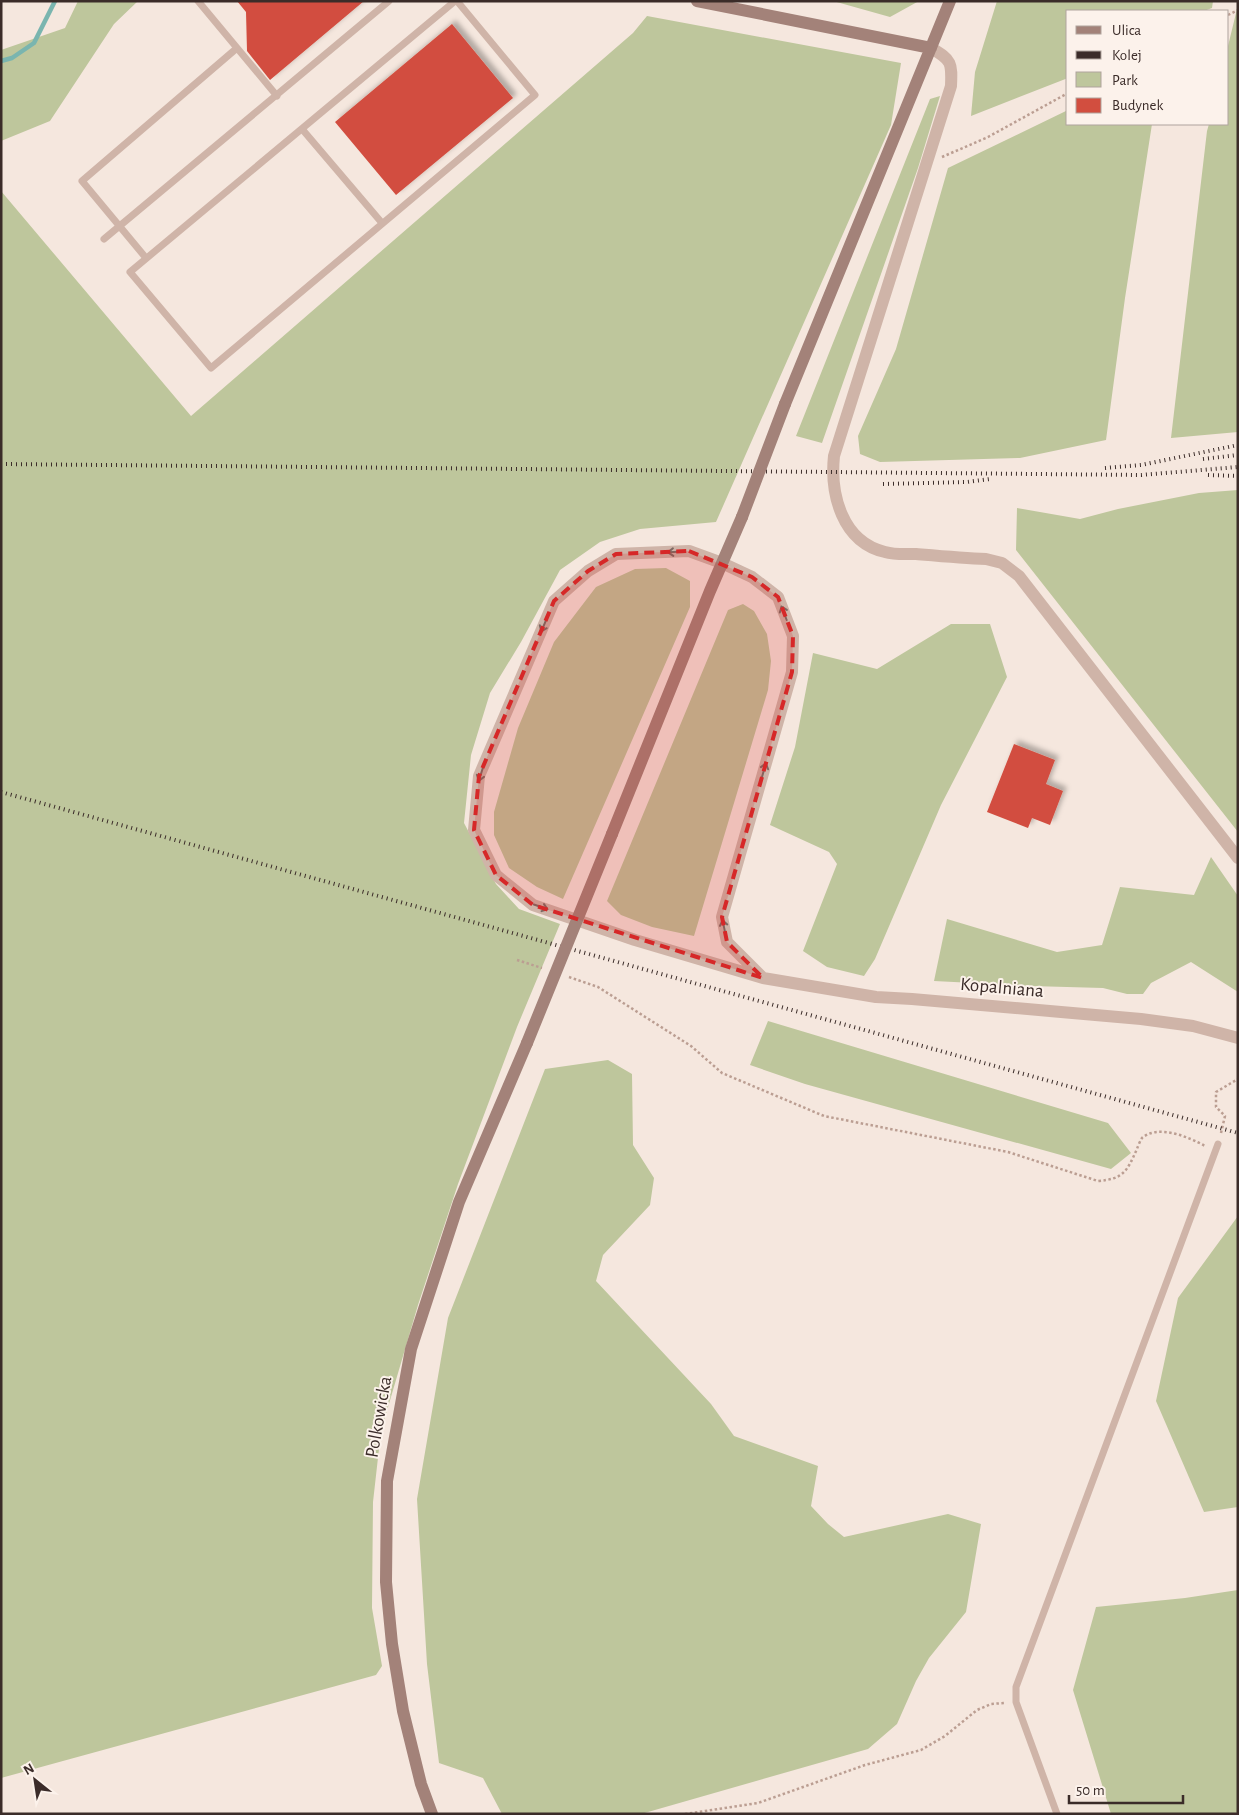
<svg xmlns="http://www.w3.org/2000/svg" width="1239" height="1815" font-family="'Alegreya Sans',sans-serif">
<style>
.green{fill:#bec69c}
.lines{fill:none;stroke-linecap:round;stroke-linejoin:round}
.stream{stroke:#7ab5af;stroke-width:4.5}
.building{fill:#d24e3f;filter:url(#shadow)}
.path{stroke:#bb9e92;stroke-width:2.5;stroke-dasharray:2.5 2.5;stroke-linecap:butt}
.lane{stroke:#cfb4a8;stroke-width:7}
.street{stroke:#cfb4a8;stroke-width:12}
.secondary{stroke:#a38279;stroke-width:12}
.rail{stroke:#3b2c29;stroke-width:4;stroke-dasharray:1 4;stroke-linecap:butt}
.secondary-bridge{stroke:#a38279;stroke-width:12}
.oneway{stroke:#7e6962}
.marked{fill:#d62828;fill-opacity:0.2;stroke:#d62828;stroke-width:4;stroke-dasharray:10 6;stroke-linejoin:round}
.labels{text-anchor:middle;dominant-baseline:central;stroke-width:4;stroke-linejoin:round;paint-order:stroke}
.street-label{font-size:19px;fill:#3b2c29;stroke:#fcf2eb}
</style>
<defs>
<filter id="shadow"><feDropShadow dx="4" dy="-4" stdDeviation="2.5" flood-color="#0004"/></filter>
</defs>
<rect width="100%" height="100%" fill="#f5e7de"/>
<!-- green -->
<path class="green" d="M78 1H138L114 24 50 121 1 141V50L65 28Z
M833 1H919L890 17Z
M997 1H1213L1212 8 1204 11H1068V78L971 116 975 72Z
M1238 5V432L1171 438 1207 131 1209 124H1228V46Z
M647 16 901 63 891 125 716 522 640 529 600 542 560 570 521 642 490 693 471 755 464 823 496 884 519 909 560 924 517 1027 458 1184 418 1305 381 1431 373 1502 372 1608 382 1666 376 1675 1 1778V191L191 416 633 33Z
M940 96 918 168 822 443 796 436 930 99Z
M1068 110V124H1152L1125 298 1106 440 1020 458 880 462 860 454 858 436 896 349 948 168Z
M1238 490V832L1016 550 1017 508 1080 519 1118 509 1199 493Z
M666 568 690 581V607L563 899 537 887 509 868 494 835V812L518 728 554 642 596 587 635 569Z
M743 604 754 611 767 634 771 661 768 690 694 936 652 927 621 915 607 901 728 610Z
M951 624H990L1007 677 941 805 875 959 864 976 827 967 803 951 837 864 829 852 770 825 795 747 813 653 877 669Z
M1211 857 1238 896V992L1191 962 1151 983 1143 994H1127L1103 988 1031 986 934 981 947 919 1057 952 1102 945 1120 887 1194 895Z
M768 1021 1108 1123 1131 1153 1111 1169 805 1084 750 1065Z
M608 1060 632 1074 633 1145 654 1178 650 1205 603 1255 596 1281 711 1404 734 1436 818 1466 811 1506 828 1524 844 1537 948 1514 981 1524 966 1612 929 1658 916 1681 897 1724 868 1749 641 1814H502L483 1778 439 1763 427 1664 417 1499 448 1318 545 1069Z
M1238 1216V1507L1204 1512 1156 1401 1178 1298Z
M1238 1590V1812L1234 1814H1111L1073 1690 1096 1607 1185 1598Z"/>
<g class="lines">
<!-- stream -->
<path class="stream" d="M1 61 12 58 34 43 55 1"/>
</g>
<!-- building -->
<path class="building" d="M237 1H364L270 80 247 51 246 12Z
M452 24 513 98 396 195 335 122Z
M1014 744 1055 760 1046 784 1063 791 1050 825 1032 818 1028 828 987 812Z"/>
<g class="lines">
<!-- path -->
<path class="path" d="M1228 15 1238 10
M942 157 988 137 1068 93
M517 960 542 968
M569 977 598 987 691 1046 722 1073 824 1116 1008 1152 1098 1181C1124 1179 1127 1171 1137 1149 1138 1146 1140 1141 1142 1138 1158 1124 1189 1137 1205 1146
M1221 1133 1225 1116 1216 1107V1092L1238 1079
M685 1814 758 1803 865 1765 921 1750 945 1736 977 1710 991 1704 1005 1703"/>
<!-- lane -->
<path class="lane" d="M198 1 277 96
M455 1 130 272 211 368 535 95 457 1
M302 129 382 223
M104 239 389 1
M146 258 82 181 237 48
M1057 1814 1016 1702V1687L1218 1144"/>
<!-- street -->
<path class="street" d="M931 48C952 60 952 63 951 86L834 456C830 494 842 542 885 552 895 555 906 554 916 554 940 556 963 558 986 559L1002 563 1019 576 1238 858
M763 978 727 942 722 917 792 672 793 636 778 597 752 577 722 563 689 551 616 554 588 571 554 601 479 776 474 830 496 875 533 905 635 940 763 978 876 997 912 999 1141 1019 1193 1026 1238 1038"/>
<!-- secondary -->
<path class="secondary" d="M697 1 931 48
M785 404 950 1
M612 834 710 591 742 517
M432 1814 421 1784 403 1711 392 1644 386 1582 387 1481 411 1349 459 1202 527 1043"/>
<!-- rail -->
<path class="rail" d="M1203 459 1238 455
M1 464 1141 475 1238 467
M1105 468 1141 465 1238 445
M1208 475 1238 476
M883 484 967 482 990 479
M1 792 1238 1133"/>
<!-- secondary-bridge -->
<path class="secondary-bridge" d="M742 517 785 404
M527 1043 612 834"/>
</g>
<!-- one-way arrows -->
<defs><path id="oneway-shaft" d="M-6 0H5M1.5-3L5.5 0L1.5 3" fill="none" stroke-width="1.6" stroke-linecap="round" stroke-linejoin="round" transform="scale(1.25)"/></defs>
<g class="oneway">
<use href="#oneway-shaft" transform="translate(675 552) rotate(177)"/>
<use href="#oneway-shaft" transform="translate(784 613) rotate(-111)"/>
<use href="#oneway-shaft" transform="translate(544 625) rotate(113)"/>
<use href="#oneway-shaft" transform="translate(764 770) rotate(-74)"/>
<use href="#oneway-shaft" transform="translate(481 774) rotate(107)"/>
<use href="#oneway-shaft" transform="translate(541 907) rotate(19)"/>
<use href="#oneway-shaft" transform="translate(724 927) rotate(-102)"/>
</g>
<!-- marked area -->
<path class="marked" d="M689 551 752 577 778 597 793 636 792 672 722 917 727 942 763 978 533 905 496 875 474 830 479 776 554 601 588 571 616 554Z"/>
<g class="labels">
<!-- street labels -->
<g class="street-label">
<text transform="translate(1002 988) rotate(5)">Kopalniana</text>
<text transform="translate(379 1417) rotate(-80)">Polkowicka</text>
</g>
</g>
<!-- border -->
<rect width="1239" height="1815" fill="none" stroke="#3b2c29" stroke-width="5"/>
<!-- legend -->
<rect x="1066" y="10" width="162" height="115" fill="#fcf2eb" stroke="#afa39d"/>
<rect x="1076" y="26" width="25" height="8" fill="#a38279" stroke="#afa39d"/>
<text x="1112" y="35" font-size="15" fill="#3b2c29">Ulica</text>
<rect x="1076" y="51" width="25" height="8" fill="#3b2c29" stroke="#afa39d"/>
<text x="1112" y="60" font-size="15" fill="#3b2c29">Kolej</text>
<rect x="1076" y="72" width="25" height="15" fill="#bec69c" stroke="#afa39d"/>
<text x="1112" y="85" font-size="15" fill="#3b2c29">Park</text>
<rect x="1076" y="98" width="25" height="15" fill="#d24e3f" stroke="#afa39d"/>
<text x="1112" y="110" font-size="15" fill="#3b2c29">Budynek</text>
<!-- north arrow -->
<g transform="translate(35 1780) rotate(330)" stroke="#fcf2eb" stroke-width="4" paint-order="stroke">
<path d="M0-4L9 19L0 12L-9 19Z" fill="#3b2c29"/>
<text y="-8" font-size="14" font-weight="bold" text-anchor="middle" fill="#3b2c29">N</text>
</g>
<!-- scale -->
<path d="M1069 1795v8h114v-8" fill="none" stroke="#3b2c29" stroke-width="2.5"/>
<text x="1076" y="1795" font-size="15" fill="#3b2c29" stroke="#fcf2eb" stroke-width="4" paint-order="stroke">50 m</text>
</svg>
